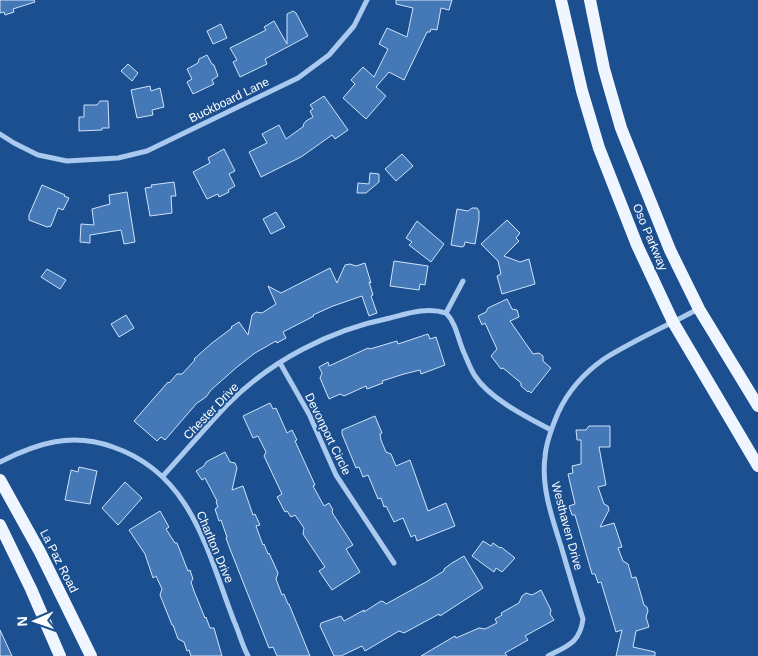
<svg xmlns="http://www.w3.org/2000/svg" width="758" height="656" font-family="Arial,sans-serif">
<style>
.building{fill:#4478b7;stroke:#cfe3fa}
.lines{fill:none;stroke-linecap:round;stroke-linejoin:round}
.street{stroke:#a9c9ee;stroke-width:5}
.primary{stroke:#f0f6ff;stroke-width:12}
.labels{text-anchor:middle;dominant-baseline:central;stroke-width:4;stroke-linejoin:round;paint-order:stroke}
.street-label{font-size:12px;fill:#fff;stroke:#1b4f8f}
</style>
<rect width="100%" height="100%" fill="#1b4f8f"/>
<!-- building -->
<path class="building" d="M0 0H34L35 2 13 9 14 12 5 15 4 12 0 13Z
M396 0H452L449 10 441 8 437 30 431 29 430 32H427L404 80 389 72 376 87 386 96 366 119 343 98 355 84 351 80 363 67 374 77 388 49 379 44 387 28 407 37 413 8 396 4Z
M293 11 296 13 308 36 265 59 267 64 240 77 233 62 237 60 230 48 266 30 264 27 274 21 287 44V14Z
M221 24 227 38 213 44 207 31Z
M207 55 212 64 214 65 218 76 212 80 214 84 193 94 187 82 192 79 187 69 198 63 199 59Z
M128 64 138 73 132 81 121 71Z
M150 86 151 91 160 88 164 107 152 110 153 115 137 118 131 90Z
M324 96 348 130 335 139 332 135 301 157 261 177 249 152 267 143 262 134 279 125 286 139 304 126 303 125 306 121 313 117 310 111 313 109 310 105Z
M100 101H108L109 128H102V130L79 131V117H84V105H97Z
M224 149 235 171 229 174 235 186 228 190 229 192 219 197 218 194 207 199 193 172 210 163 208 158Z
M402 154 413 166 396 181 385 169Z
M370 173 379 174V182L366 193H357L358 183 369 184Z
M174 182 176 196H171L172 213 150 216 145 188 152 187 151 185Z
M42 185 65 195 64 196 69 198 63 210 58 208 51 226 47 227 29 220V215Z
M127 192 135 242 124 244 121 230 90 235V243L80 242 81 224 94 225 92 209 110 204 109 195Z
M472 208H477L479 211V220L475 244 465 242 464 246 462 247 451 245 457 209 468 211Z
M276 212 285 227 271 234 263 219Z
M507 220 520 233 516 238 519 241 504 256 520 262 529 259 535 284 502 294 497 276 501 274 498 261 481 244Z
M417 221 444 244 431 262 409 245 412 242 406 238Z
M394 261 428 266 425 285 420 284 419 290 390 286Z
M365 263 371 283 369 282 373 295 371 296 377 313 369 316 362 296 333 306 313 315 314 316 283 332 286 338 277 343 276 341 255 353 237 367 211 390 206 397 197 403 165 440 161 437 157 441 134 421 168 382 169 383 177 374H182L195 360 194 359 212 343 232 328 231 327 239 322 248 335 252 315 256 312 262 313 276 304 268 286 281 293 330 268 337 283 345 265 350 264 356 266Z
M47 269 66 280 60 289 41 277Z
M507 299 512 309 517 310 519 317 510 321 533 354 539 353 543 356V361L551 368 531 393 529 391 528 392 521 386V383L503 368 501 369 491 356 497 349 485 323 482 325 478 316 486 312 488 308Z
M126 315 134 328 119 337 111 324Z
M428 334 430 339 436 337 445 365 421 374 420 370 404 374 382 381 383 383 367 389 366 386 344 396 340 394 329 399 320 378 322 373 319 367 328 362 329 366 368 348 370 349 397 341 398 344Z
M270 403 273 409 276 408 287 433 292 430 297 440 295 441 315 485 313 486 324 506 329 503 333 510 332 511 333 514 353 545 346 549 360 572 332 590 319 571 325 567 303 534 304 528 295 515 291 517 287 511 285 512 277 497 282 494 264 456 266 452 258 436 253 438 243 416Z
M375 416 382 433 380 434 381 440 386 452 391 454 396 466 410 460 428 511 446 503 455 526 417 541 415 535 411 537 403 518 394 522 386 506 384 507 381 498 378 499 368 475 363 477 359 467 356 468 342 434V430Z
M589 426H610V447H599L606 485 598 487 604 504 608 506 609 510 600 527 614 523 622 547 618 548 623 561 628 564 632 578 636 577 644 605 647 607 648 611 646 617 649 627 636 631 633 647 655 652V656H616L622 630 616 632 601 582 598 583 595 574H592L575 515H572L569 506 575 504 568 474 573 473 572 466 581 464V440H577L576 430H586Z
M225 452 230 462 235 463 237 468 232 490 243 486 253 515 255 514 260 525 256 526 263 545 264 544 268 554 269 553 278 573 276 579 282 595 284 594 288 604H289L310 656H277L273 647 269 648 230 549 226 538 227 537 221 520 219 521 215 509 218 507 216 502 217 501 205 478 202 480 196 471 204 466 206 462Z
M79 467 97 471 90 504 65 500 71 470 78 472Z
M125 482 142 498 118 525 102 508Z
M160 511 169 527 166 529 175 543H177L188 571 190 570 193 579 191 582 194 591 205 618 206 617 210 628H214L222 656H191L189 650 187 651 184 642 178 639 173 625H172L160 595 162 589 156 576 153 578 145 554 129 530Z
M483 541 491 546 493 543 500 548 501 547 515 558 502 572 496 568 494 572 472 556Z
M464 556 483 588 440 616 439 614 404 633 399 631 365 651 362 646 341 656H334L320 626 321 623 341 616 344 621 364 610V612L381 601 384 602 386 604 426 582 444 571V569L452 563Z
M541 590 551 610 550 614 554 620 525 636 528 640 505 653 507 656H421L455 636 456 638 479 628 485 629 497 623 495 619 502 615 501 613 519 603 522 596 526 593 532 595Z
M0 630 12 656H0Z"/>
<g class="lines">
<!-- street -->
<path class="street" d="M0 134 14 143 38 155 67 161 118 158 147 151 298 78 329 55 354 26 367 0
M463 281 446 313C457 324 458 341 465 355 468 362 471 370 475 376 490 399 527 417 551 430
M280 363 309 414 336 475 394 563
M0 462C37 443 72 432 113 447 192 474 207 551 234 621 239 632 242 645 248 656
M163 476C184 453 205 428 227 405 270 361 330 330 390 318 409 313 427 307 446 313
M548 656C567 646 580 643 583 619 575 594 568 570 561 546 552 518 541 486 545 457 546 442 552 427 558 413 568 391 584 373 604 359 634 340 667 326 698 309"/>
<!-- primary -->
<path class="primary" d="M561 0 582 91 599 148 637 245 673 322 758 466
M590 0 604 69 621 128 670 250 699 309 758 406
M0 480 40 552 91 656
M0 525 31 589 60 656"/>
</g>
<g class="labels">
<!-- street labels -->
<g class="street-label">
<text transform="translate(229 100) rotate(-26)">Buckboard Lane</text>
<text transform="translate(650 237) rotate(67)">Oso Parkway</text>
<text transform="translate(211 411) rotate(-46)">Chester Drive</text>
<text transform="translate(328 434) rotate(64)">Devonport Circle</text>
<text transform="translate(567 526) rotate(75)">Westhaven Drive</text>
<text transform="translate(215 547) rotate(67)">Charlton Drive</text>
<text transform="translate(59 561) rotate(63)">La Paz Road</text>
</g>
</g>
<!-- north arrow -->
<g transform="translate(35 621) rotate(268)" stroke="#1b4f8f" stroke-width="4" paint-order="stroke">
<path d="M0-4L9 19L0 12L-9 19Z" fill="#ffffff"/>
<text y="-8" font-size="14" font-weight="bold" text-anchor="middle" fill="#ffffff">N</text>
</g>
</svg>
